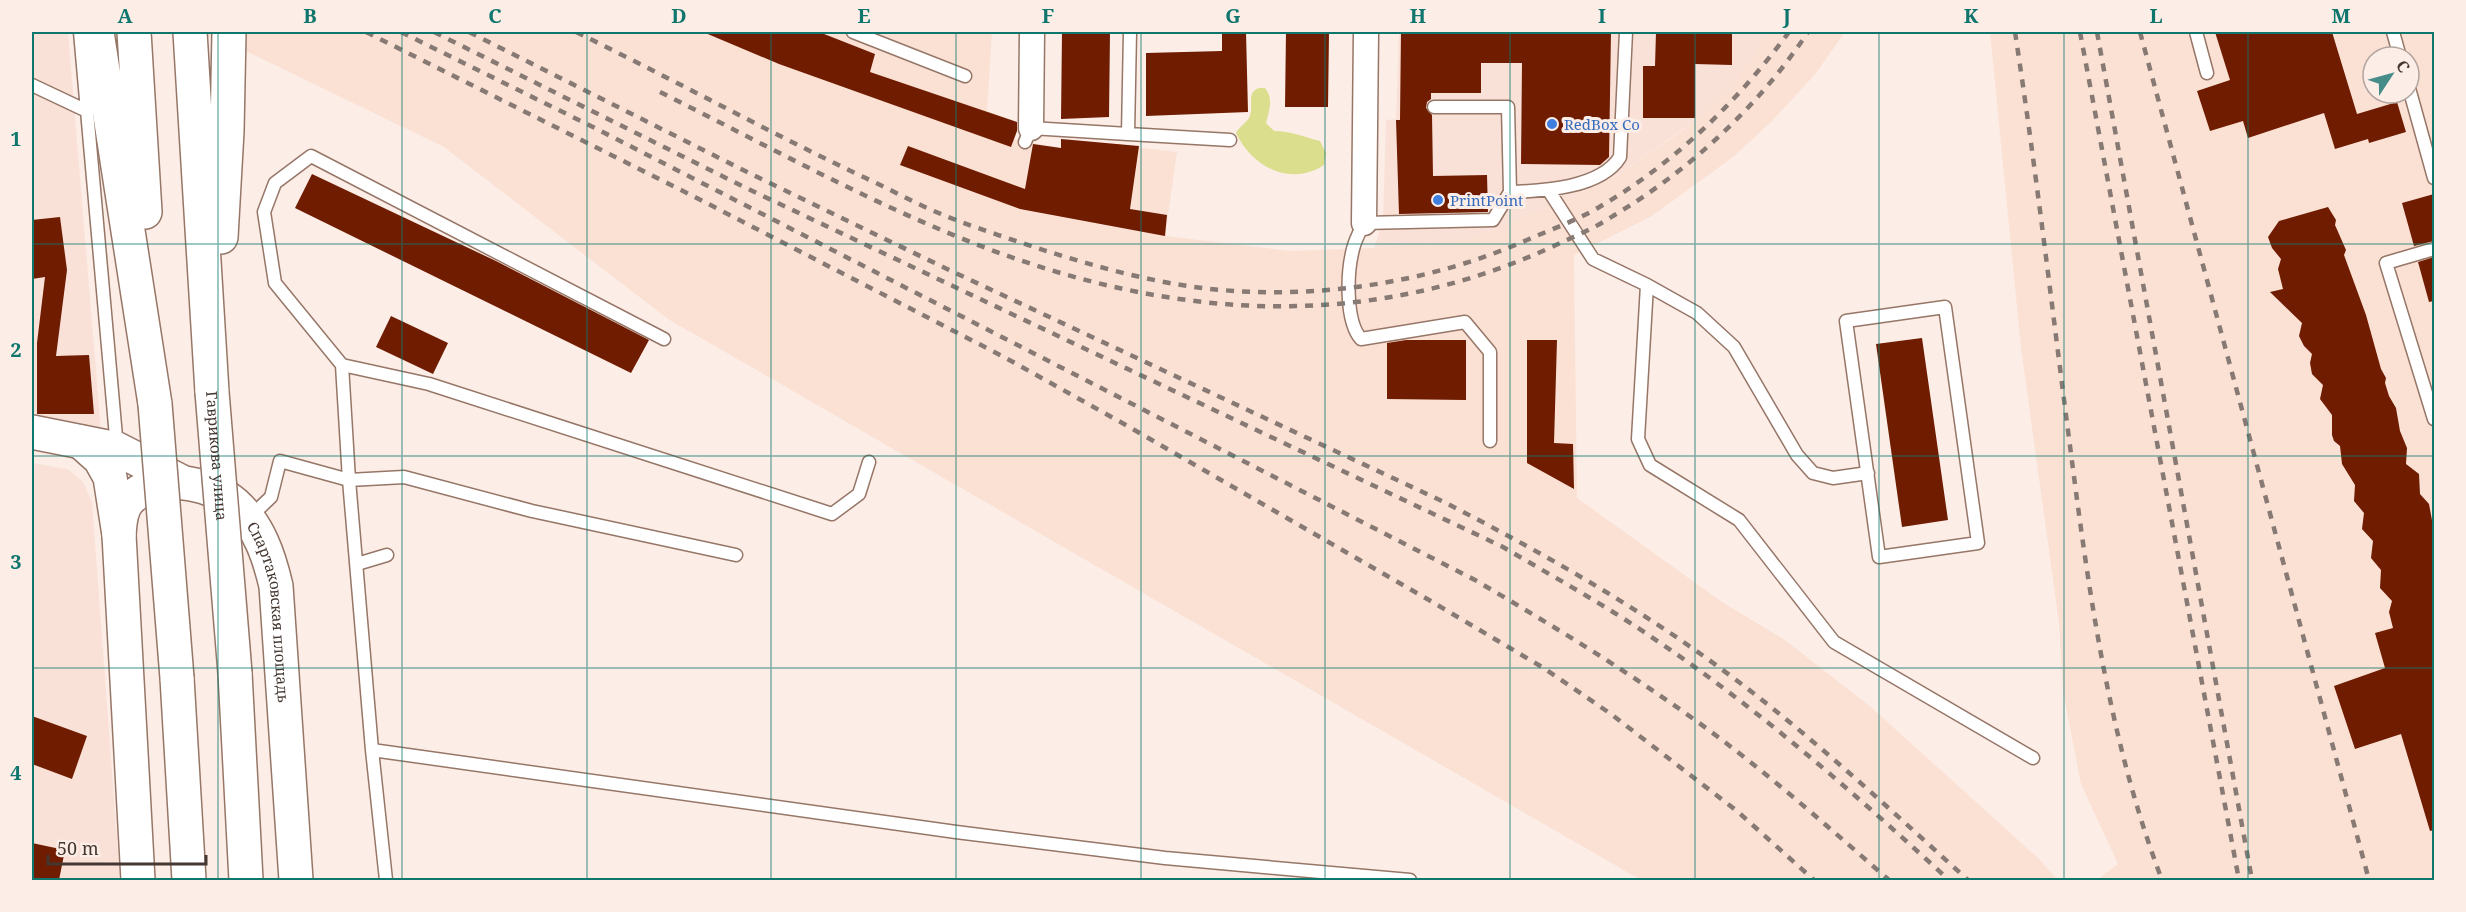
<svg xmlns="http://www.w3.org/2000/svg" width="2466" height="912" font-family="'Noto Serif',serif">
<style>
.commercial{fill:#f9e1d7}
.built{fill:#fbe1d4;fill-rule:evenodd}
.green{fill:#dade8d}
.building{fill:#6f1c00}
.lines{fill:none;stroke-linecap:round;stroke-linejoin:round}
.lane-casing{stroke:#967667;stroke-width:15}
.street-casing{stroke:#967667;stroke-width:27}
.secondary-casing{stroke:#967667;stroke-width:36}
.primary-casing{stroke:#967667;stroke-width:36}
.lane{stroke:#fff;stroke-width:12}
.street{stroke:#fff;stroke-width:24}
.secondary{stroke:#fff;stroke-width:33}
.primary{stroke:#fff;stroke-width:33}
.rail{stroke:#877973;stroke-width:4.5;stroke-dasharray:8 8;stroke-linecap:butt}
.primary-bridge-casing{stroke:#967667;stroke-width:36;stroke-linecap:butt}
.primary-bridge{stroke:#fff;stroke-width:33}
.grid{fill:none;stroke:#0f766e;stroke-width:1.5;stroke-opacity:0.55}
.shop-dot{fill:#3f7fe0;stroke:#fcede7;stroke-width:2}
.labels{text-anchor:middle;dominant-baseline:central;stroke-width:6;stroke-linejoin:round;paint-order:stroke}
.shop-label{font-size:15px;fill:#366cbe;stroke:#fcede7;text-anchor:start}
.street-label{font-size:15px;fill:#443630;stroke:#fcede7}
.neatline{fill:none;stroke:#0f766e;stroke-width:2}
.grid-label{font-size:20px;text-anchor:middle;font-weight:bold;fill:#0f766e}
</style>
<rect width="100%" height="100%" fill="#fcede7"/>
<!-- commercial -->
<path class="commercial" d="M32 32H68L101 432 32 421Z
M1399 32H1769L1733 85 1699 118 1616 176 1570 198 1473 238 1374 248 1383 221 1386 120 1396 119Z
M32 463 67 469 73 473 83 482 92 502 120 880H32Z"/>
<!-- built -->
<path class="built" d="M197 32H992L987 111 1020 123 1014 139 1064 149 1067 139 1177 152 1165 236 1290 251 1374 248 1473 238 1570 198 1616 176 1676 135 1699 118 1733 85 1769 32H1845L1816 73 1771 122 1733 157 1652 216 1574 255 1577 498 1722 602 1785 640 1872 708 2038 858 2058 880H1641L668 319 444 147 252 54Z
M1990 32H2434V880H2097L2118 864 2081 784 2063 691 2059 623 2021 348ZM2373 57H2409V93H2373Z"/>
<!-- green -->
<path class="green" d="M1259 88H1265C1274 99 1269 111 1266 123L1274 131C1290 131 1304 137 1320 141L1326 153 1324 165C1290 187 1252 167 1236 133 1239 127 1246 123 1249 118 1255 107 1245 93 1259 88Z"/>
<!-- building -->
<path class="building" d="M703 32H819L875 54 870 72 1017 122V131L1011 147 779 64Z
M1062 32H1110L1109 117 1061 119Z
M1222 32H1246L1248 112 1146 116V53L1222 51Z
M1286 32H1329L1328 107H1285Z
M1401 32H1611L1609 157 1600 165 1521 164 1522 63H1481V93H1431V99L1427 102 1426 108 1432 115 1433 176 1487 175 1488 212 1399 214 1396 120H1400Z
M1656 32H1732V65L1695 64V118H1643V66H1655Z
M2215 32H2332L2357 114 2397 102 2406 132 2369 143 2368 139 2335 149 2324 113 2248 138 2243 121 2210 131 2197 91 2230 80Z
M1061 139 1139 146 1130 209 1167 215 1165 236 1020 209 900 165 908 146 1025 189 1033 144 1061 148Z
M312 174 496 261 649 340 631 373 295 208Z
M2434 194V241L2414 246 2402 203Z
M2328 207 2336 220 2335 225 2346 250 2344 255 2366 315 2381 369 2386 378 2385 383 2389 396 2396 408 2400 431 2407 448 2406 464 2419 474 2420 494 2429 504 2434 531V830L2430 831 2401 734 2355 749 2334 686 2385 668 2375 633 2393 628 2389 612 2392 601 2380 588 2381 570 2371 558 2373 541 2362 529 2364 513 2354 501 2355 485 2342 464 2340 446 2334 441 2332 435V415L2320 399 2323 385 2312 374 2310 363 2312 354 2304 346 2299 336 2302 323 2270 292 2283 289 2278 269 2281 259 2272 248 2268 237 2279 221Z
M60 217 67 270 56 356 89 355 94 414H37V343L45 277 32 279V220Z
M2434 257V301L2429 302 2418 262Z
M391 316 448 343 433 374 376 347Z
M1922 338 1948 520 1902 527 1876 344Z
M1406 340H1466V400L1387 399V343Z
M1527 340H1557L1554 443 1573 444 1574 489 1527 463Z
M32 716 87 736 72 779 32 764Z
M32 843 65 850 59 880H32Z"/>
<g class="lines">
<!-- lane casing -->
<g class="lane-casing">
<path id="lane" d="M80 32 117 448
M853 32 965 76
M2196 32 2207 73
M2393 32 2400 57
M32 85 87 111
M2409 88 2434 178
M1434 107H1508L1510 192
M1128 134 1230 140
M1025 142 1031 128 1128 134 1130 32
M1549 191 1593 259 1647 285 1638 439 1650 465 1739 520 1834 642 2033 758
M2434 249 2386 263 2434 419
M1647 285 1697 313 1734 347 1797 455 1813 473 1833 478 1868 473
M1945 307 1978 543 1879 557 1846 321Z
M664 339 311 156 275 183 264 212 275 283 342 365 349 480 404 477 532 511 736 555
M342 365 429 384 832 514 859 494 869 462
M1490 441V352L1465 322 1361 339C1345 321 1347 272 1353 249 1355 240 1360 231 1364 223L1493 220 1510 192C1543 191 1601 188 1620 157L1626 32
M249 518 271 497 280 461 349 480 372 750 386 880
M357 564 387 555
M372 750 956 832 1165 858 1410 880"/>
</g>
<!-- street casing -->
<g class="street-casing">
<path id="street" d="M1031 128 1032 32
M1364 223 1366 32"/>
</g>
<!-- secondary casing -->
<g class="secondary-casing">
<g id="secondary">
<path d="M32 432 117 449 182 482"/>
<path d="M81 442 100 459 110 477 119 535 138 880"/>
<path id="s1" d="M119 535C120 523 120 509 129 500 155 472 209 481 235 504 259 526 269 556 276 586L296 880"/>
</g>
</g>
<!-- primary casing -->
<g class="primary-casing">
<path id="primary" d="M97 32 155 404
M134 32 145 212
M190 32 212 392
M221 237 227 131 229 32
M235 673 246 880
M177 678 189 880"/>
</g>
<!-- lane -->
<use href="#lane" class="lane"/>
<!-- street -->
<use href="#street" class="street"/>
<!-- secondary -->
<use href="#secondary" class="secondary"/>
<!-- primary -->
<use href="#primary" class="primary"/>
<!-- rail -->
<path class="rail" d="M366 32 693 196 1004 357 1124 424 1429 600 1542 667 1611 714 1737 811 1814 880
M401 32 593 127 1475 580C1550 624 1624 669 1695 720 1763 769 1826 825 1889 880
M434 32 744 187 1503 547C1552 576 1603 604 1650 636 1758 708 1854 793 1949 880
M469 32 749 173 947 269 1444 502C1539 551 1633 604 1720 668 1809 733 1887 807 1968 880
M576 32C672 79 765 130 861 176 888 188 914 203 941 214 972 227 1005 237 1037 248 1090 265 1146 281 1202 288 1311 301 1427 284 1527 240 1552 229 1578 220 1601 206 1676 162 1738 101 1789 32
M2015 32C2036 169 2052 308 2070 446 2089 593 2109 741 2162 880
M2080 32 2239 880
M2097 32 2252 880
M2140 32 2369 880
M660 92C750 137 839 186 932 226 1136 315 1348 342 1556 245 1575 236 1595 228 1613 216 1690 170 1759 106 1808 32"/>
<!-- primary-bridge casing -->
<g class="primary-bridge-casing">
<g id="primary-bridge">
<path id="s2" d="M212 392 235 673"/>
<path d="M155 404 177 678"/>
</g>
</g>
<!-- primary-bridge -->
<use href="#primary-bridge" class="primary-bridge"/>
</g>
<!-- grid -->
<path class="grid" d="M218 32V880M402 32V880M587 32V880M771 32V880M956 32V880M1141 32V880M1325 32V880M1510 32V880M1695 32V880M1879 32V880M2064 32V880M2248 32V880M32 244H2434M32 456H2434M32 668H2434"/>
<!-- markers -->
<g class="shop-dot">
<circle cx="1552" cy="124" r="6"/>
<circle cx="1438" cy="200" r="6"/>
</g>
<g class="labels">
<!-- shop labels -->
<g class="shop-label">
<text x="1564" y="124">RedBox Co</text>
<text x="1450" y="200">PrintPoint</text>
</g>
<!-- street labels -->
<g class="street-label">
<text stroke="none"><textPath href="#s2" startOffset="64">Гаврикова улица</textPath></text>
<text stroke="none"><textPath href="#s1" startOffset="270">Спартаковская площадь</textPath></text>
</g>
</g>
<!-- border -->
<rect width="2466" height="912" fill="none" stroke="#fcede7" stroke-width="66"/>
<!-- north arrow -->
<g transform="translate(2391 75) rotate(54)"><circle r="28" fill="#fcede7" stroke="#b2a49e" stroke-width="1.5"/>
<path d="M0-4.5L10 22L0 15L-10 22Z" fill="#468d89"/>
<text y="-9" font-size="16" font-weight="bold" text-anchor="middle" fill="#443630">С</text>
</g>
<!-- scale -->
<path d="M48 855v9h158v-9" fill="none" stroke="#443630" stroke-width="3"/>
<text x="57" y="855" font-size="18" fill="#443630" stroke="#fcede7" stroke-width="4.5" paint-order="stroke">50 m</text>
<rect x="33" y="33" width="2400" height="846" class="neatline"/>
<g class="grid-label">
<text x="125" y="23">A</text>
<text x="310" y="23">B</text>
<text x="495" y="23">C</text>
<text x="679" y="23">D</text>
<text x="864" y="23">E</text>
<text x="1048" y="23">F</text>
<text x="1233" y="23">G</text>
<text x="1418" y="23">H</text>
<text x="1602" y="23">I</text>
<text x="1787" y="23">J</text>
<text x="1971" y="23">K</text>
<text x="2156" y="23">L</text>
<text x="2341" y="23">M</text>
<text x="16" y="146">1</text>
<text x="16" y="357">2</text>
<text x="16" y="569">3</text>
<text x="16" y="780">4</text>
</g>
</svg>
